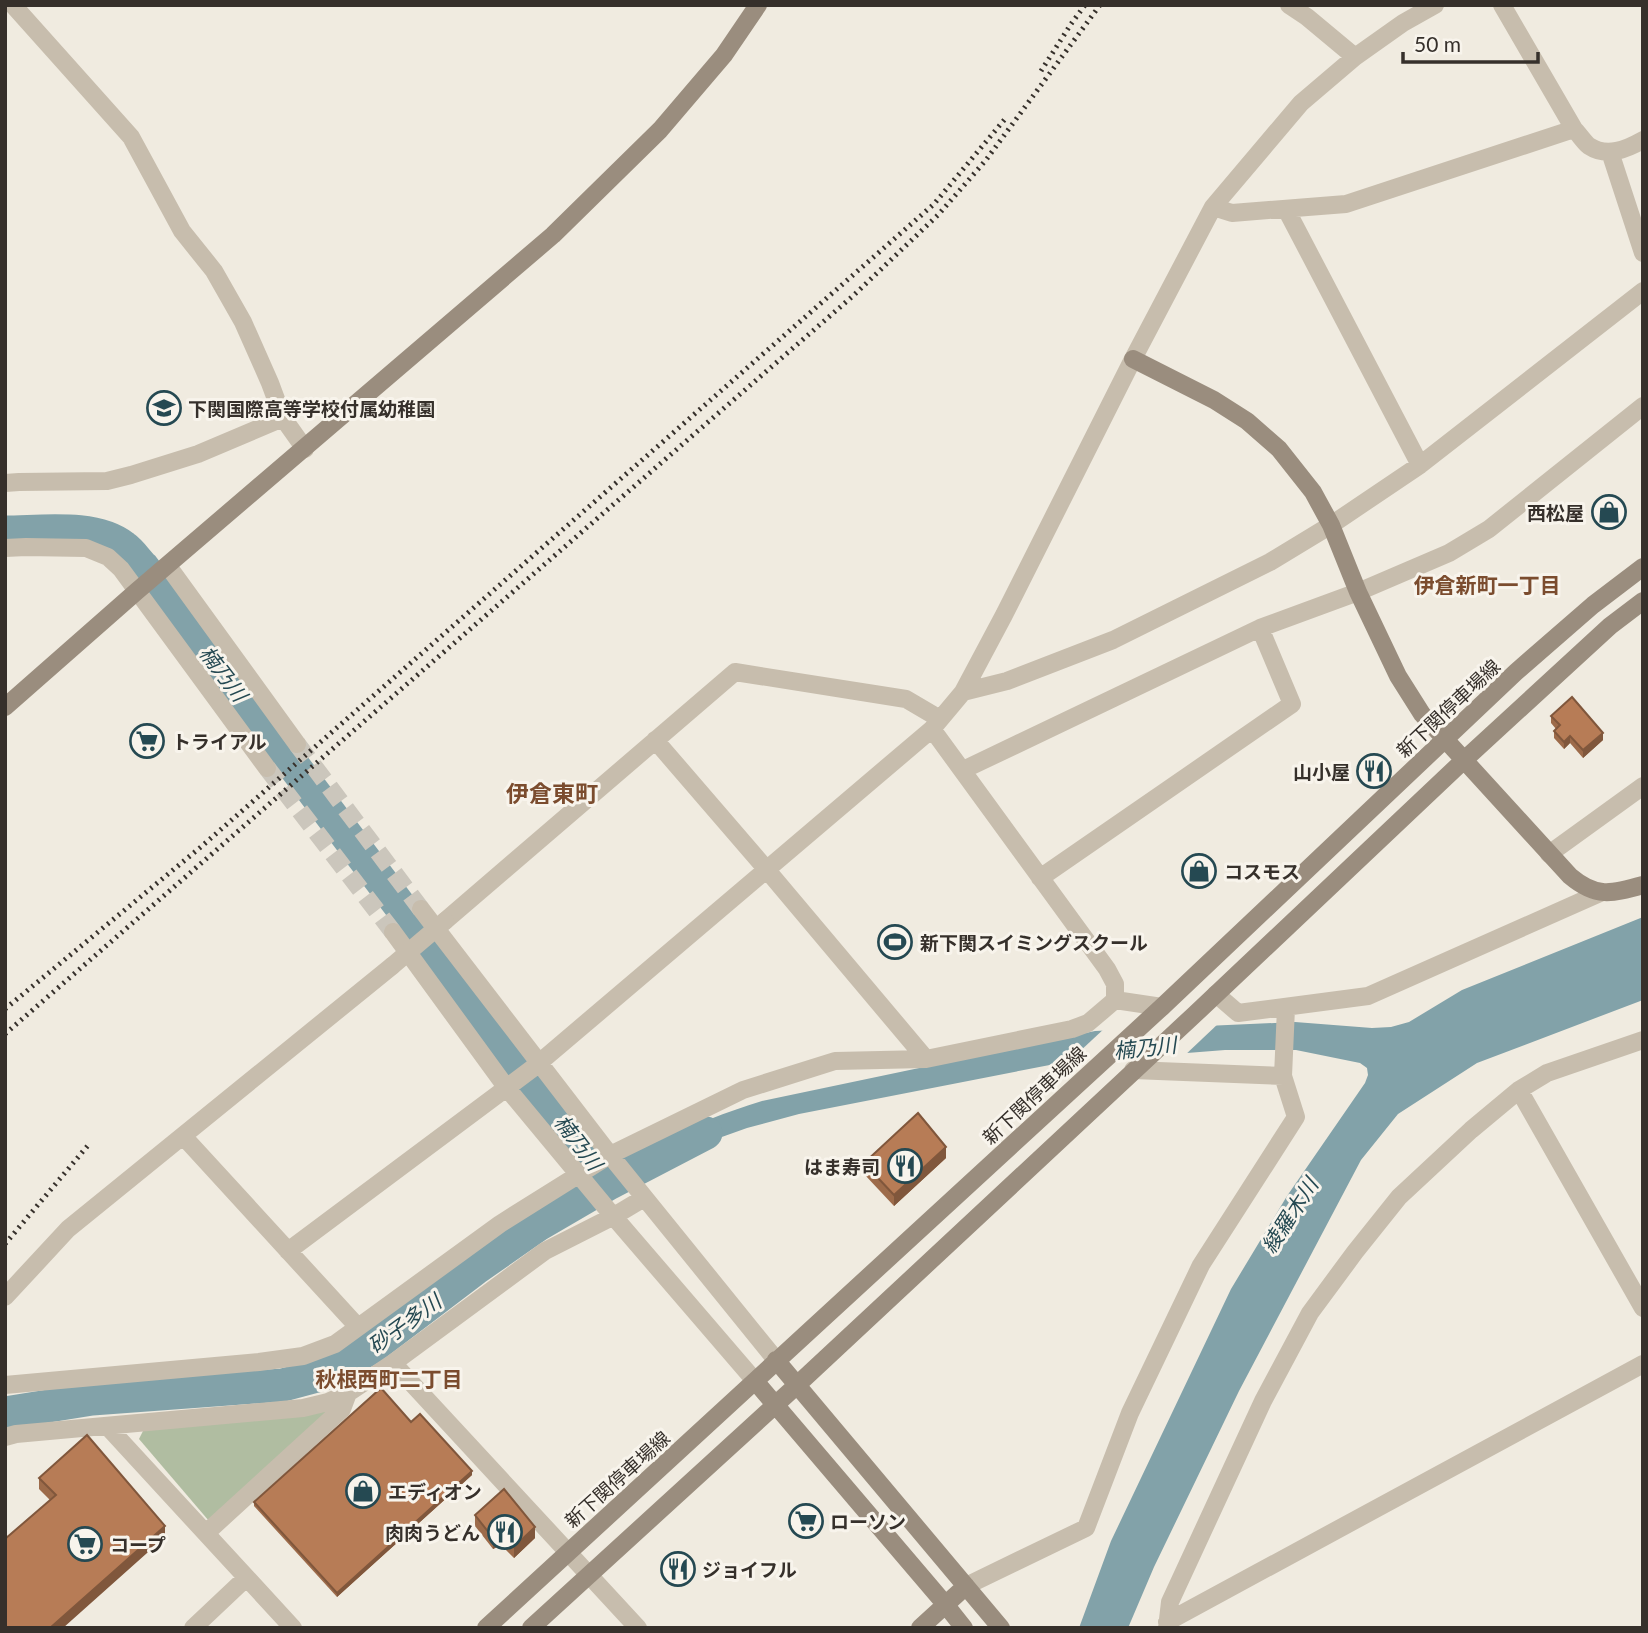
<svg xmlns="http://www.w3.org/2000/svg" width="1648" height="1633" font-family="Lato,'Noto Sans JP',sans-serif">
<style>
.green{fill:#b0bda1}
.water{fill:#82a2a9}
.pier{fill:#f0ebe0}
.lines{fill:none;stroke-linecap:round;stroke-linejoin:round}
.river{stroke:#82a2a9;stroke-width:33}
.street-tunnel{stroke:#cbc6bc;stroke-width:18;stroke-dasharray:18 9;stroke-linecap:butt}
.street{stroke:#c7bdad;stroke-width:18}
.secondary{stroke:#9a8d7e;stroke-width:18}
.rail{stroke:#36302b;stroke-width:5;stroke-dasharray:2 5;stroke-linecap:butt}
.street-bridge{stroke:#c7bdad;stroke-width:18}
.wall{fill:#9d6b4a}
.shaded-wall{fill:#80573c}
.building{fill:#b77c56;stroke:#80573c;stroke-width:2}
.labels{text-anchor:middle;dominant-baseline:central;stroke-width:6;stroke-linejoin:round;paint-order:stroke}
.poi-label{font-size:19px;font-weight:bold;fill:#36302b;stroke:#f8f4ec;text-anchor:start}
.street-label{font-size:19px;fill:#36302b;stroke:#f8f4ec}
.neighbourhood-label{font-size:21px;font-weight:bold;fill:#7b4c2e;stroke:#f8f4ec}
.water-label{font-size:21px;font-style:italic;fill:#254952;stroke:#f8f4ec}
.quarter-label{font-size:23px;font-weight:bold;fill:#7b4c2e;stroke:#f8f4ec}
</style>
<rect width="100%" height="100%" fill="#f0ebe0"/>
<!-- green -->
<path class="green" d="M328 1409 331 1416 209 1521 139 1439 144 1429Z"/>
<!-- water -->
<path class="water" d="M1643 917V1000L1477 1063 1398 1114 1361 1160 1239 1391 1154 1567 1128 1628H1079L1111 1541 1231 1289 1287 1196 1365 1083 1368 1075 1367 1068 1360 1063 1296 1050H1225L1060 1063 799 1114 747 1128 705 1143 668 1160 660 1142C693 1125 726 1112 762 1101L1095 1031 1295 1022 1372 1028 1391 1027 1409 1022 1462 990Z"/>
<!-- pier -->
<path class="pier" d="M1220 1022 1183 1057 1064 1066 1106 1027Z"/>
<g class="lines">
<!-- river -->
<path class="river" d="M5 532C41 532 95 524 124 547 131 552 137 561 143 567L610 1183
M5 1413 92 1399 283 1385 324 1374 371 1348 475 1269 538 1225 610 1183 706 1133"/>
<!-- street-tunnel -->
<path class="street-tunnel" d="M297 744 421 909
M267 768 393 932"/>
<!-- street -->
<path class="street" d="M13 5 131 137 182 231 214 271 243 322 270 383 283 418 305 449
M1289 5 1307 17 1355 57
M1502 5 1574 129C1579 134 1584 142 1589 146 1607 158 1627 149 1643 140
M1610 152 1643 253
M1213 207 1232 213 1346 204 1574 129
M1286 209 1420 465
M5 483 19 482 107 481 131 475 198 454 283 418
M5 548 26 547 86 548 108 557 121 569 267 768
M168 566 297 744
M963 692 1007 681 1113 640 1270 562 1331 525 1420 465 1643 291
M655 740 767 870 926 1059
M963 770 1260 628 1358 592 1449 553 1489 529 1643 406
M1549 854 1643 786
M1040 878 1292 704 1260 628
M421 909 610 1155 776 1360
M445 921 735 672 906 699 940 719
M393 932 506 1087 608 1210 755 1381
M1216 994 1238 1013 1368 996 1600 893
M1115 1000 1162 1007
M1133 1070 1283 1076
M1519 1090 1643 1308
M183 1136 358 1327
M288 1251 533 1068 932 729 963 692 1004 615 1133 359 1213 207 1301 103 1355 57 1403 23 1435 5
M5 1297 68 1229 392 966
M393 1363 638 1628
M5 1385 259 1362 303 1356 335 1344 500 1224 610 1155 743 1090 835 1061 926 1059 1072 1029 1088 1023 1115 1000V984L1107 969 932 729
M107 1426 293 1628
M5 1437 16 1434 303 1408 328 1402 348 1393 393 1363 545 1251 614 1216 644 1198
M206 1533 342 1409 348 1393
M966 1586 1086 1528 1130 1413 1201 1265 1296 1117 1283 1076 1286 1008
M1167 1622 1643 1364
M193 1628 246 1578
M1167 1628 1170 1602 1263 1401 1310 1313 1355 1252 1399 1197 1471 1130 1519 1090 1547 1073 1643 1040"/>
<!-- secondary -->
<path class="secondary" d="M1133 359 1214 400 1247 421 1279 449 1313 492 1331 525 1358 592 1398 676 1422 714 1570 876C1596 898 1611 894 1643 885
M5 707 137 591 553 235 660 130 724 55 758 5
M776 1360 1001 1628
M755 1381 945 1604 964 1628
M486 1628 1162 1007 1516 672 1593 605 1643 567
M531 1628 796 1386 1193 1016 1463 761 1610 626 1643 601
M920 1628 966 1586"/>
<!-- rail -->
<path class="rail" d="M1041 71 1071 24 1085 5
M5 1009 202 846 934 204 1005 119
M5 1034 854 295 939 214 986 160 1100 5
M5 1244 90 1143"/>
<!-- street-bridge -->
<path class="street-bridge" d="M392 966 445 921"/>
</g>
<!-- wall -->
<path class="wall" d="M1551 716 1603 740 1583 758 1570 743 1564 749 1554 738V731L1556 729 1551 723Z
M946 1158 894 1206 864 1174V1163Z
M411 1422 472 1475 337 1597 254 1506V1502Z
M39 1478 165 1537 50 1500 39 1489Z
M475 1515 535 1538 514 1558 501 1545 493 1549 475 1526Z"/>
<!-- shaded-wall -->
<path class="shaded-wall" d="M1603 733V740L1583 758V750Z
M1570 736V743L1564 749V742Z
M946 1147V1158L894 1206V1195Z
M472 1471V1475L337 1597V1593Z
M165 1526V1537L63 1628H50Z
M535 1527V1538L514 1558V1547Z
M501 1534V1545L493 1549V1538Z"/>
<!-- building -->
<path class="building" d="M1572 697 1603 733 1583 750 1570 736 1564 742 1554 731 1560 725 1551 716Z
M918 1113 946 1147 894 1195 864 1163Z
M381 1388 411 1422 420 1414 472 1471 337 1593 254 1502Z
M87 1435 165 1526 50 1628H5V1539L56 1495 39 1478Z
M504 1489 535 1527 514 1547 501 1534 493 1538 475 1515Z"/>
<!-- icons -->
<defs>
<g id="school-ring" transform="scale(1.75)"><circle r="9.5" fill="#f8f4ec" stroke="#254952" stroke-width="1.5"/><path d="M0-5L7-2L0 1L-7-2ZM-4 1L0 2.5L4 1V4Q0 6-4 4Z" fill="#254952"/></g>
<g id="shop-ring" transform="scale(1.75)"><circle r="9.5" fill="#f8f4ec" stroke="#254952" stroke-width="1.5"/><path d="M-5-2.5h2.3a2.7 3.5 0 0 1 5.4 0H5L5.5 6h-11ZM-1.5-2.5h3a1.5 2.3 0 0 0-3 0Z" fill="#254952"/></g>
<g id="supermarket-ring" transform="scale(1.75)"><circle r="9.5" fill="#f8f4ec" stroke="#254952" stroke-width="1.5"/><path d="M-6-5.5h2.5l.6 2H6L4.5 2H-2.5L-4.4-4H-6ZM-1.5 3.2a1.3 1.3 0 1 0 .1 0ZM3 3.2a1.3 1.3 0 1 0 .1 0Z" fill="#254952"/></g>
<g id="restaurant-ring" transform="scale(1.75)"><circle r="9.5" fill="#f8f4ec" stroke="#254952" stroke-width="1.5"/><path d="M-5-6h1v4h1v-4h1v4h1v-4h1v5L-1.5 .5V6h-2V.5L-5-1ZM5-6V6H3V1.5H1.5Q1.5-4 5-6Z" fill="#254952"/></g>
<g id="stadium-ring" transform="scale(1.75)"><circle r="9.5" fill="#f8f4ec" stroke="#254952" stroke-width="1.5"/><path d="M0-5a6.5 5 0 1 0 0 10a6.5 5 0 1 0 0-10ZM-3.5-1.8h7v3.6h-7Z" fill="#254952"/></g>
</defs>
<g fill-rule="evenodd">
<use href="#school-ring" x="164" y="408"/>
<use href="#shop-ring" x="1609" y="512"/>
<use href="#supermarket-ring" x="147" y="741"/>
<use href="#restaurant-ring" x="1374" y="771"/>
<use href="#shop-ring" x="1199" y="871"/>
<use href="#stadium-ring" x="895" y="942"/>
<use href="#restaurant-ring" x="905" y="1166"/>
<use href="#shop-ring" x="363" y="1491"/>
<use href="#supermarket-ring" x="806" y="1521"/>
<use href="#restaurant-ring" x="505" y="1532"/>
<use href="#supermarket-ring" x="85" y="1544"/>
<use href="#restaurant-ring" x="678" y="1569"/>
</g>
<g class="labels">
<!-- poi labels -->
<g class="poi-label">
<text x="188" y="408">下関国際高等学校付属幼稚園</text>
<text x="1584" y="512" text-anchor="end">西松屋</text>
<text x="172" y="741">トライアル</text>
<text x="1350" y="771" text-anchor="end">山小屋</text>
<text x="1224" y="871">コスモス</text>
<text x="920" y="942">新下関スイミングスクール</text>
<text x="880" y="1166" text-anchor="end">はま寿司</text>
<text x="388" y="1491">エディオン</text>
<text x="830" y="1521">ローソン</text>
<text x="480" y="1532" text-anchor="end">肉肉うどん</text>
<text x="110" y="1544">コープ</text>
<text x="702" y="1569">ジョイフル</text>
</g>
<!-- street labels -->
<g class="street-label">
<text transform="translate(1448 708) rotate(-43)">新下関停車場線</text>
<text transform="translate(1034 1095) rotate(-43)">新下関停車場線</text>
<text transform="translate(617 1479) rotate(-42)">新下関停車場線</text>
</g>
<!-- neighbourhood labels -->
<g class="neighbourhood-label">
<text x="1487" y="584">伊倉新町一丁目</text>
<text x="389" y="1378">秋根西町二丁目</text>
</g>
<!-- water labels -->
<g class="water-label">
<text transform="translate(224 673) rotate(53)">楠乃川</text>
<text transform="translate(1145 1047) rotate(-6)">楠乃川</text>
<text transform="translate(579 1142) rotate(53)">楠乃川</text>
<text transform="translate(1289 1215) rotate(-57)">綾羅木川</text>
<text transform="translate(404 1323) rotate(-36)">砂子多川</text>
</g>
<!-- quarter labels -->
<g class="quarter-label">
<text x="552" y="793">伊倉東町</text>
</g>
</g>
<!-- border -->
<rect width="1648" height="1633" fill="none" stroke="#36302b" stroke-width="14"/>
<!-- scale -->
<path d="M1403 52v10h135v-10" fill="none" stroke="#36302b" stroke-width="3.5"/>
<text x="1414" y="52" font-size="21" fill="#36302b" stroke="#f8f4ec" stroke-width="5" paint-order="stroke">50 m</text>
</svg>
